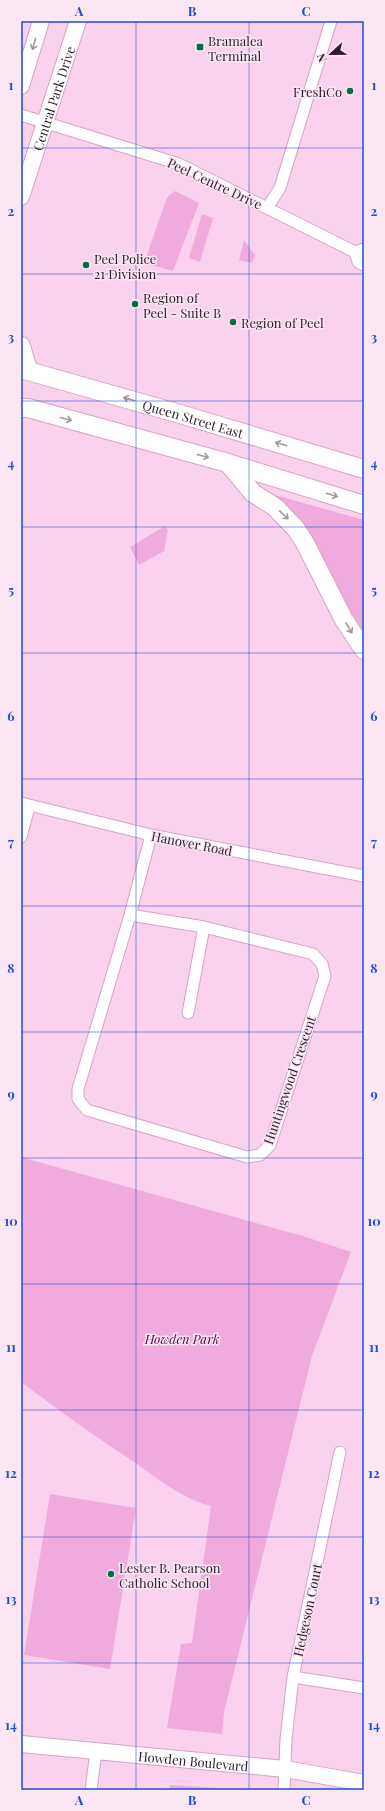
<svg xmlns="http://www.w3.org/2000/svg" width="385" height="1811" font-family="'Playfair Display',serif">
<style>
.green{fill:#f1aadc}
.lines{fill:none;stroke-linecap:round;stroke-linejoin:round}
.street-casing{stroke:#d5a4c6;stroke-width:13}
.secondary-casing{stroke:#d5a4c6;stroke-width:18}
.primary-casing{stroke:#d5a4c6;stroke-width:20}
.street{stroke:#fff;stroke-width:11}
.secondary{stroke:#fff;stroke-width:16}
.primary{stroke:#fff;stroke-width:18}
.oneway{stroke:#a1989f}
.grid{fill:none;stroke:#1d4ed8;stroke-width:1;stroke-opacity:0.55}
.poi-dot{fill:#096d43;stroke:#fbe6f4;stroke-width:1.5}
.labels{text-anchor:middle;dominant-baseline:central;stroke-width:3;stroke-linejoin:round;paint-order:stroke}
.poi-label{font-size:13px;fill:#2e1b29;stroke:#fbe6f4;text-anchor:start}
.street-label{font-size:13px;fill:#2e1b29;stroke:#fbe6f4}
.park-label{font-size:13px;font-style:italic;fill:#5c034c;stroke:#fbe6f4}
.neatline{fill:none;stroke:#1d4ed8;stroke-width:1.5}
.grid-label{font-size:13px;text-anchor:middle;font-weight:bold;fill:#1d4ed8}
</style>
<rect width="100%" height="100%" fill="#fbd2ee"/>
<!-- green -->
<path class="green" d="M175 191 199 203 173 271 144 263 166 200 169 195Z
M202 214 213 218 200 262 189 258Z
M244 240 255 255 252 263 239 260Z
M275 495 364 520V637L300 524Z
M165 526 168 530 164 551 139 565 130 547Z
M21 1157 306 1237 351 1252 312 1356 224 1712 222 1734 167 1728 181 1644 192 1643 211 1506C183 1499 158 1479 134 1462 96 1437 58 1410 21 1382Z
M50 1494 136 1508 110 1669 24 1655Z
M170 1785 218 1788V1790H170Z"/>
<g class="lines">
<!-- street casing -->
<g class="street-casing">
<path id="street" d="M21 115 179 164 355 252 364 249
M267 208 280 188 331 21
M355 252 358 262 364 265
M21 803 151 835 364 876
M21 837 29 807
M130 915 204 927 313 954 322 964 325 976 270 1145 260 1155 247 1157 87 1110 78 1099V1089L130 915 151 835
M188 1013 204 927
M293 1677 364 1688
M91 1790 96 1751
M284 1790 286 1739 293 1677 340 1452"/>
</g>
<!-- secondary casing -->
<g class="secondary-casing">
<g id="secondary">
<path d="M21 86 41 21"/>
<path id="s1" d="M21 197 78 21"/>
<path id="s2" d="M21 1744 285 1769 364 1783"/>
</g>
</g>
<!-- primary casing -->
<g class="primary-casing">
<g id="primary">
<path d="M21 346 28 370"/>
<path id="s3" d="M21 369 180 414 364 469"/>
<path d="M21 408H28L228 463 364 505"/>
<path d="M228 463 253 493 275 507 296 529 305 543 344 620 364 650"/>
</g>
</g>
<!-- street -->
<use href="#street" class="street"/>
<!-- secondary -->
<use href="#secondary" class="secondary"/>
<!-- primary -->
<use href="#primary" class="primary"/>
</g>
<!-- one-way arrows -->
<defs><path id="oneway-shaft" d="M-6 0H5M1.5-3L5.5 0L1.5 3" fill="none" stroke-width="1.6" stroke-linecap="round" stroke-linejoin="round"/></defs>
<g class="oneway">
<use href="#oneway-shaft" transform="translate(34 44) rotate(106)"/>
<use href="#oneway-shaft" transform="translate(129 399) rotate(-164)"/>
<use href="#oneway-shaft" transform="translate(66 419) rotate(15)"/>
<use href="#oneway-shaft" transform="translate(281 444) rotate(-163)"/>
<use href="#oneway-shaft" transform="translate(203 456) rotate(15)"/>
<use href="#oneway-shaft" transform="translate(332 495) rotate(17)"/>
<use href="#oneway-shaft" transform="translate(284 515) rotate(44)"/>
<use href="#oneway-shaft" transform="translate(349 628) rotate(59)"/>
</g>
<!-- grid -->
<path class="grid" d="M136 21V1790M249 21V1790M21 148H364M21 274H364M21 401H364M21 527H364M21 653H364M21 779H364M21 906H364M21 1032H364M21 1158H364M21 1284H364M21 1410H364M21 1537H364M21 1663H364"/>
<!-- markers -->
<g class="poi-dot">
<rect x="196" y="43" width="8" height="8" rx="2"/>
<circle cx="350" cy="91" r="4"/>
<circle cx="86" cy="265" r="4"/>
<circle cx="135" cy="304" r="4"/>
<circle cx="233" cy="322" r="4"/>
<circle cx="111" cy="1574" r="4"/>
</g>
<g class="labels">
<!-- poi labels -->
<g class="poi-label">
<text x="208" y="40">Bramalea<tspan x="208" dy="15">Terminal</tspan></text>
<text x="342" y="91" text-anchor="end">FreshCo</text>
<text x="94" y="258">Peel Police<tspan x="94" dy="15">21 Division</tspan></text>
<text x="143" y="297">Region of<tspan x="143" dy="15">Peel - Suite B</tspan></text>
<text x="241" y="322">Region of Peel</text>
<text x="119" y="1567">Lester B. Pearson<tspan x="119" dy="15">Catholic School</tspan></text>
</g>
<!-- street labels -->
<g class="street-label">
<text stroke="none"><textPath href="#s1" startOffset="104">Central Park Drive</textPath></text>
<text transform="translate(215 183) rotate(25)">Peel Centre Drive</text>
<text stroke="none"><textPath href="#s3" startOffset="179">Queen Street East</textPath></text>
<text transform="translate(192 843) rotate(11)">Hanover Road</text>
<text transform="translate(289 1080) rotate(-71)">Huntingwood Crescent</text>
<text transform="translate(307 1610) rotate(-78)">Hedgeson Court</text>
<text stroke="none"><textPath href="#s2" startOffset="173">Howden Boulevard</textPath></text>
</g>
<!-- park labels -->
<g class="park-label">
<text x="182" y="1338">Howden Park</text>
</g>
</g>
<!-- border -->
<rect width="385" height="1811" fill="none" stroke="#fbe6f4" stroke-width="44"/>
<!-- north arrow -->
<g transform="translate(331 54) rotate(248)" stroke="#fbe6f4" stroke-width="3" paint-order="stroke">
<path d="M0-3L7 15L0 10L-7 15Z" fill="#2e1b29"/>
<text y="-6" font-size="11" font-weight="bold" text-anchor="middle" fill="#2e1b29">N</text>
</g>
<rect x="22" y="22" width="341" height="1767" class="neatline"/>
<g class="grid-label">
<text x="79" y="16">A</text>
<text x="192" y="16">B</text>
<text x="306" y="16">C</text>
<text x="11" y="90">1</text>
<text x="374" y="90">1</text>
<text x="11" y="216">2</text>
<text x="374" y="216">2</text>
<text x="11" y="342">3</text>
<text x="374" y="342">3</text>
<text x="11" y="468">4</text>
<text x="374" y="468">4</text>
<text x="11" y="595">5</text>
<text x="374" y="595">5</text>
<text x="11" y="721">6</text>
<text x="374" y="721">6</text>
<text x="11" y="847">7</text>
<text x="374" y="847">7</text>
<text x="11" y="973">8</text>
<text x="374" y="973">8</text>
<text x="11" y="1099">9</text>
<text x="374" y="1099">9</text>
<text x="11" y="1226">10</text>
<text x="374" y="1226">10</text>
<text x="11" y="1352">11</text>
<text x="374" y="1352">11</text>
<text x="11" y="1478">12</text>
<text x="374" y="1478">12</text>
<text x="11" y="1604">13</text>
<text x="374" y="1604">13</text>
<text x="11" y="1730">14</text>
<text x="374" y="1730">14</text>
<text x="79" y="1805">A</text>
<text x="192" y="1805">B</text>
<text x="306" y="1805">C</text>
</g>
</svg>
